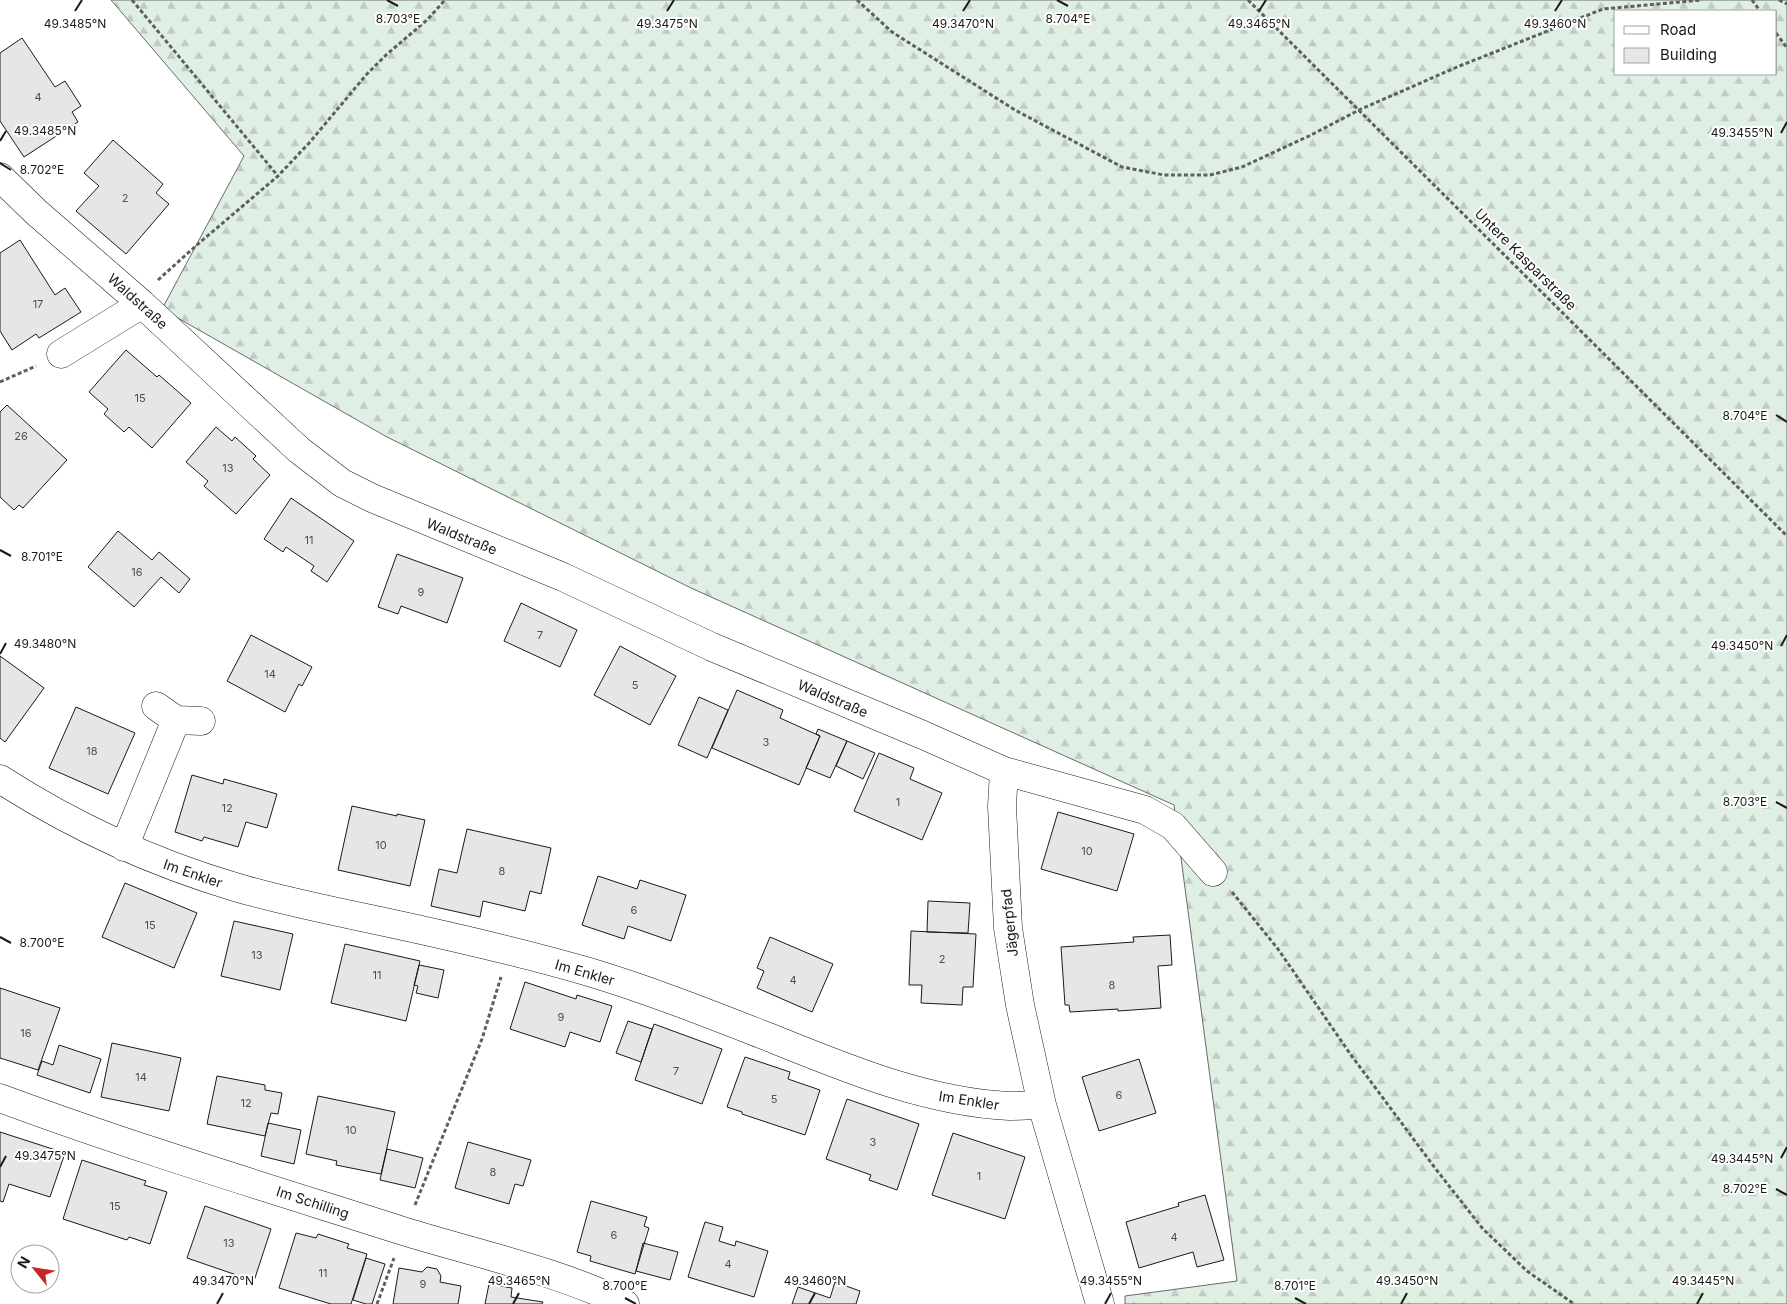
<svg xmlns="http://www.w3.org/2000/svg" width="1787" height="1304" font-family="Inter,sans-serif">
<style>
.forest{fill:url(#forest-firs);stroke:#6a6a6a;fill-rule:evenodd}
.building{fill:#e6e6e6;stroke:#1a1a1a}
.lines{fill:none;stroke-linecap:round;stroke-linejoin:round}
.minor-casing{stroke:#1a1a1a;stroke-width:29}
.path{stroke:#5f5f5f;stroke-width:3;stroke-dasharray:4 2.5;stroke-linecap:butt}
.minor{stroke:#fff;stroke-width:28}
.ticks{fill:none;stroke:#1a1a1a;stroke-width:2}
.labels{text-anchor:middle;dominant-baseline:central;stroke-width:4;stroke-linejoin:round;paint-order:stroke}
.number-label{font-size:11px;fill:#4d4d4d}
.street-label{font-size:14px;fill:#1a1a1a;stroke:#fff}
.ticks-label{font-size:12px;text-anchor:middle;fill:#1a1a1a;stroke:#fff;stroke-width:4;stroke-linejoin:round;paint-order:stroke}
</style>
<defs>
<pattern id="forest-firs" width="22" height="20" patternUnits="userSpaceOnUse" patternTransform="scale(1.25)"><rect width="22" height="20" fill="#e0efe3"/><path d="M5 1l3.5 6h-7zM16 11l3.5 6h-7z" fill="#c0ccc2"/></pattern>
</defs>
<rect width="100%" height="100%" fill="#fff"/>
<!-- forest -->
<path class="forest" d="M111 0H1787V1304H1125V1296L1237 1281 1174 805 691 588 387 437 162 309 244 156ZM1616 11H1776V74H1616Z"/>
<!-- building -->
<path class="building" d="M22 38 55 87 65 81 81 106 72 112 78 122 24 157 0 121V53Z
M113 140 163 184 156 193 169 204 126 254 76 211 99 186 84 173Z
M20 240 55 295 65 288 81 312 39 338 36 334 12 350 0 331V253Z
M126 350 157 377 159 375 191 403 152 448 129 427 124 432 104 414 108 409 89 392Z
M7 405 67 460 23 508 19 505 14 510 0 497V412Z
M216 427 232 441 235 437 256 456 253 459 270 475 236 514 204 486 208 481 186 462Z
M291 498 354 541 327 582 311 571 314 566 286 547 283 552 264 539Z
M118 531 152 560 159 552 190 579 179 593 161 577 134 607 88 567Z
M397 554 463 578 447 623 401 606 398 614 378 607Z
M521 603 577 630 560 667 504 641Z
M251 635 312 667 302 686 299 684 285 712 227 681Z
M620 646 676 676 650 725 594 695Z
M0 656 44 688 5 742 0 738Z
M737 690 783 710 780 718 820 736 799 785 712 748Z
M699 697 728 710 707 758 678 745Z
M76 707 135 733 108 794 49 768Z
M818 729 847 741 830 778 806 768 820 736 816 734Z
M847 741 875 753 863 779 836 766Z
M879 753 914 768 910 779 942 793 922 840 854 811Z
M192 775 223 784 224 779 277 794 267 828 246 822 238 847 204 837 202 841 175 832Z
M352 806 397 816V814L425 820 410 886 338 870Z
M1058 812 1134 834 1117 891 1041 869Z
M467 829 551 848 541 894 530 891 525 911 483 901 480 917 431 906 439 869 457 873Z
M598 876 637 889 640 880 686 895 671 941 628 926 624 939 582 925Z
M125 883 197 913 174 968 102 937Z
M928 901 970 903 968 933 927 932Z
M234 921 293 934 280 990 221 976Z
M911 931 976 934 973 987H963L962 1005 921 1003 922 985H909Z
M1170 935 1172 965 1158 966 1161 1008 1118 1011V1009L1070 1012 1069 1005H1065L1061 947 1134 942 1133 937Z
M770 937 833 964 812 1012 757 988 764 971 757 968Z
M345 944 420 961 406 1021 331 1003Z
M419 965 444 970 438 998 416 993 418 986 414 985Z
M525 982 576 999 577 995 612 1006 600 1042 570 1032 565 1047 510 1029Z
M0 988 60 1008 38 1070 0 1058Z
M628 1021 652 1029 641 1062 616 1053Z
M654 1024 722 1049 702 1104 635 1080Z
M112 1043 181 1058 169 1111 101 1097Z
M59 1045 101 1059 90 1093 37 1075 42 1061 53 1065Z
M745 1057 790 1072 788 1079 820 1090 805 1135 742 1114V1112L727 1107Z
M1139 1059 1156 1113 1099 1131 1082 1077Z
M217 1076 265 1085V1090L282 1093 278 1114 271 1113 265 1136 207 1124Z
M318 1096 395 1112 381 1174 336 1165 337 1161 306 1154Z
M847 1099 919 1124 897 1190 869 1180 871 1175 826 1159Z
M268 1123 301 1130 294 1164 261 1156Z
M0 1132 65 1153 50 1197 9 1184 3 1202 0 1201Z
M953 1133 1025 1157 1005 1219 932 1195Z
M468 1142 531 1160 523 1186 515 1184 509 1204 455 1188Z
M387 1149 423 1158 415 1188 380 1180Z
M82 1160 146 1181 144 1185 167 1192 150 1244 129 1237 127 1240 63 1219Z
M1205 1195 1224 1260 1197 1267 1193 1252 1139 1268 1126 1222 1179 1206 1178 1203Z
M591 1201 647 1217 644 1226 649 1228 635 1274 590 1261 591 1256 577 1252Z
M205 1206 271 1229 254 1281 187 1258Z
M705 1222 723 1227 719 1241 735 1246 736 1241 768 1251 754 1297 688 1277Z
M296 1233 316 1238 318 1234 349 1244 347 1248 367 1254 351 1304H331L279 1288Z
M643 1243 678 1252 670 1280 636 1271Z
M366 1258 385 1264 372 1304H366L353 1300Z
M427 1267 437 1269 441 1276 440 1282 461 1286 458 1304H393L399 1268 422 1272Z
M835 1282 860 1291 856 1304H792L798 1287 830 1298Z
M489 1284 512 1288 511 1297 543 1302 542 1304H485Z"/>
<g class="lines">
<!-- minor casing -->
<g class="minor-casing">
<path id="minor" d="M0 177 36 212 142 304 299 450 342 483 372 498 563 577 712 647 923 735 1004 771 1145 810 1173 826 1213 872
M61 354 142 304
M176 720 201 721
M1004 771 1002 806 1008 928 1020 1005 1042 1105 1100 1304
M0 779C73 826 151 862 235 887 282 901 332 911 380 921 450 936 520 952 589 972 649 990 707 1013 766 1036 843 1067 925 1102 1009 1106 1020 1106 1031 1105 1042 1105
M124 847 176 720 156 706
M0 1098C132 1147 268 1188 403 1231 477 1254 555 1270 625 1304"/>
</g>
<!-- path -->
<path class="path" d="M132 0 278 176
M857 0 892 32 1015 110 1122 167 1164 175H1210L1242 167 1309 136 1359 110 1457 67 1603 9 1702 0
M1248 0 1787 536
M1752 0 1760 11
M1779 0 1787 4
M1776 33 1787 48
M158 280 198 244 278 176 310 142 366 75 386 55 427 20 445 0
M0 382 36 366
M1232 892 1278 949 1351 1055 1435 1168 1483 1229 1527 1271 1574 1304
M415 1205 482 1039 501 977
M377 1304 394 1258"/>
<!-- minor -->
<use href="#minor" class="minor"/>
</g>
<!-- ticks -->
<path class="ticks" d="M387 0 398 6M1057 0 1068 6M75 11 82 0M667 11 674 0M963 11 970 0M1259 11 1266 0M1555 11 1562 0M1781 133 1787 122M0 141 6 131M0 163 11 170M1776 415 1787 422M0 550 11 556M1781 646 1787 635M0 654 6 643M1776 802 1787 808M0 937 11 943M1781 1158 1787 1147M0 1167 6 1156M1776 1189 1787 1195M625 1298 636 1304M1295 1298 1306 1304M217 1304 223 1293M513 1304 519 1293M809 1304 815 1293M1105 1304 1111 1293M1401 1304 1407 1293M1697 1304 1703 1293"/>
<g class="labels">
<!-- number labels -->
<g class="number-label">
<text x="38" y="97">4</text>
<text x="125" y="198">2</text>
<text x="38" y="304">17</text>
<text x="140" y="398">15</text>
<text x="21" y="436">26</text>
<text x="228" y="468">13</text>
<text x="309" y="540">11</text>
<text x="137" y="572">16</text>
<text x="421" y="592">9</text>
<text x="540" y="635">7</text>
<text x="270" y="674">14</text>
<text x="635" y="685">5</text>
<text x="766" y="742">3</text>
<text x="92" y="751">18</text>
<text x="898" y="802">1</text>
<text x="227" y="808">12</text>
<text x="381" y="845">10</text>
<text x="1087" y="851">10</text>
<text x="502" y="871">8</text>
<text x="634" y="910">6</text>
<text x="150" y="925">15</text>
<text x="257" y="955">13</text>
<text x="942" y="959">2</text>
<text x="377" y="975">11</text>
<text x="793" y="980">4</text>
<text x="1112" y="985">8</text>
<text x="561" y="1017">9</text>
<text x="26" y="1033">16</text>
<text x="676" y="1071">7</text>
<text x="141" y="1077">14</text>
<text x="1119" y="1095">6</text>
<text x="774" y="1099">5</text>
<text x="246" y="1103">12</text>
<text x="351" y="1130">10</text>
<text x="873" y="1142">3</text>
<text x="493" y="1172">8</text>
<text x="979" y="1176">1</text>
<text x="115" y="1206">15</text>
<text x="614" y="1235">6</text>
<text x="1174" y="1237">4</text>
<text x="229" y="1243">13</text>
<text x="728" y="1264">4</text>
<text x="323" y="1273">11</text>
<text x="423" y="1284">9</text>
</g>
<!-- street labels -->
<g class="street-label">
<text transform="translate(1526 259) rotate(45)">Untere Kasparstraße</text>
<text transform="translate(138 301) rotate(42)">Waldstraße</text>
<text transform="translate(462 536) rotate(22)">Waldstraße</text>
<text transform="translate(833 698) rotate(23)">Waldstraße</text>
<text transform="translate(193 873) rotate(19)">Im Enkler</text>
<text transform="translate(1009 923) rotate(-96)">Jägerpfad</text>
<text transform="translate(585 972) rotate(16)">Im Enkler</text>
<text transform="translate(969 1100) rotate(9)">Im Enkler</text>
<text transform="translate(313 1202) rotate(18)">Im Schilling</text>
</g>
</g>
<g class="ticks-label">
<text x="1068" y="23">8.704°E</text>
<text x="398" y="23">8.703°E</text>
<text x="75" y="28">49.3485°N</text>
<text x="667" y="28">49.3475°N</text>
<text x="963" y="28">49.3470°N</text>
<text x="1259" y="28">49.3465°N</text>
<text x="1555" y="28">49.3460°N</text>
<text x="45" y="135">49.3485°N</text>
<text x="1742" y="137">49.3455°N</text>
<text x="42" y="174">8.702°E</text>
<text x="1745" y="420">8.704°E</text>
<text x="42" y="561">8.701°E</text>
<text x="45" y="648">49.3480°N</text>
<text x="1742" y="650">49.3450°N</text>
<text x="1745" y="806">8.703°E</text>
<text x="42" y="947">8.700°E</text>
<text x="45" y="1160">49.3475°N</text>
<text x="1742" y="1163">49.3445°N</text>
<text x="1745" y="1193">8.702°E</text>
<text x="223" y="1285">49.3470°N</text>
<text x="519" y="1285">49.3465°N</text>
<text x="815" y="1285">49.3460°N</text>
<text x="1111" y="1285">49.3455°N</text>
<text x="1407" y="1285">49.3450°N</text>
<text x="1703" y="1285">49.3445°N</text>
<text x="625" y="1290">8.700°E</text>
<text x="1295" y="1290">8.701°E</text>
</g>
<!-- legend -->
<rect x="1614" y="10" width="162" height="65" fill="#ffffff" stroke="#a3a3a3"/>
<rect x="1624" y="26" width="25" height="8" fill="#ffffff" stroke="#a3a3a3"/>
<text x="1660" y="35" font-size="15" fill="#1a1a1a">Road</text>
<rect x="1624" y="48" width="25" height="15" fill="#e6e6e6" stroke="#a3a3a3"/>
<text x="1660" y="60" font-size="15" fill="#1a1a1a">Building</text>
<!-- north arrow -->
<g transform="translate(35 1269) rotate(300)"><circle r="24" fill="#ffffff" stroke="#a3a3a3"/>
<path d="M0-4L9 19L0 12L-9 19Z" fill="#c62828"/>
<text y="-8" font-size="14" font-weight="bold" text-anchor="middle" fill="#1a1a1a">N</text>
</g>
</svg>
